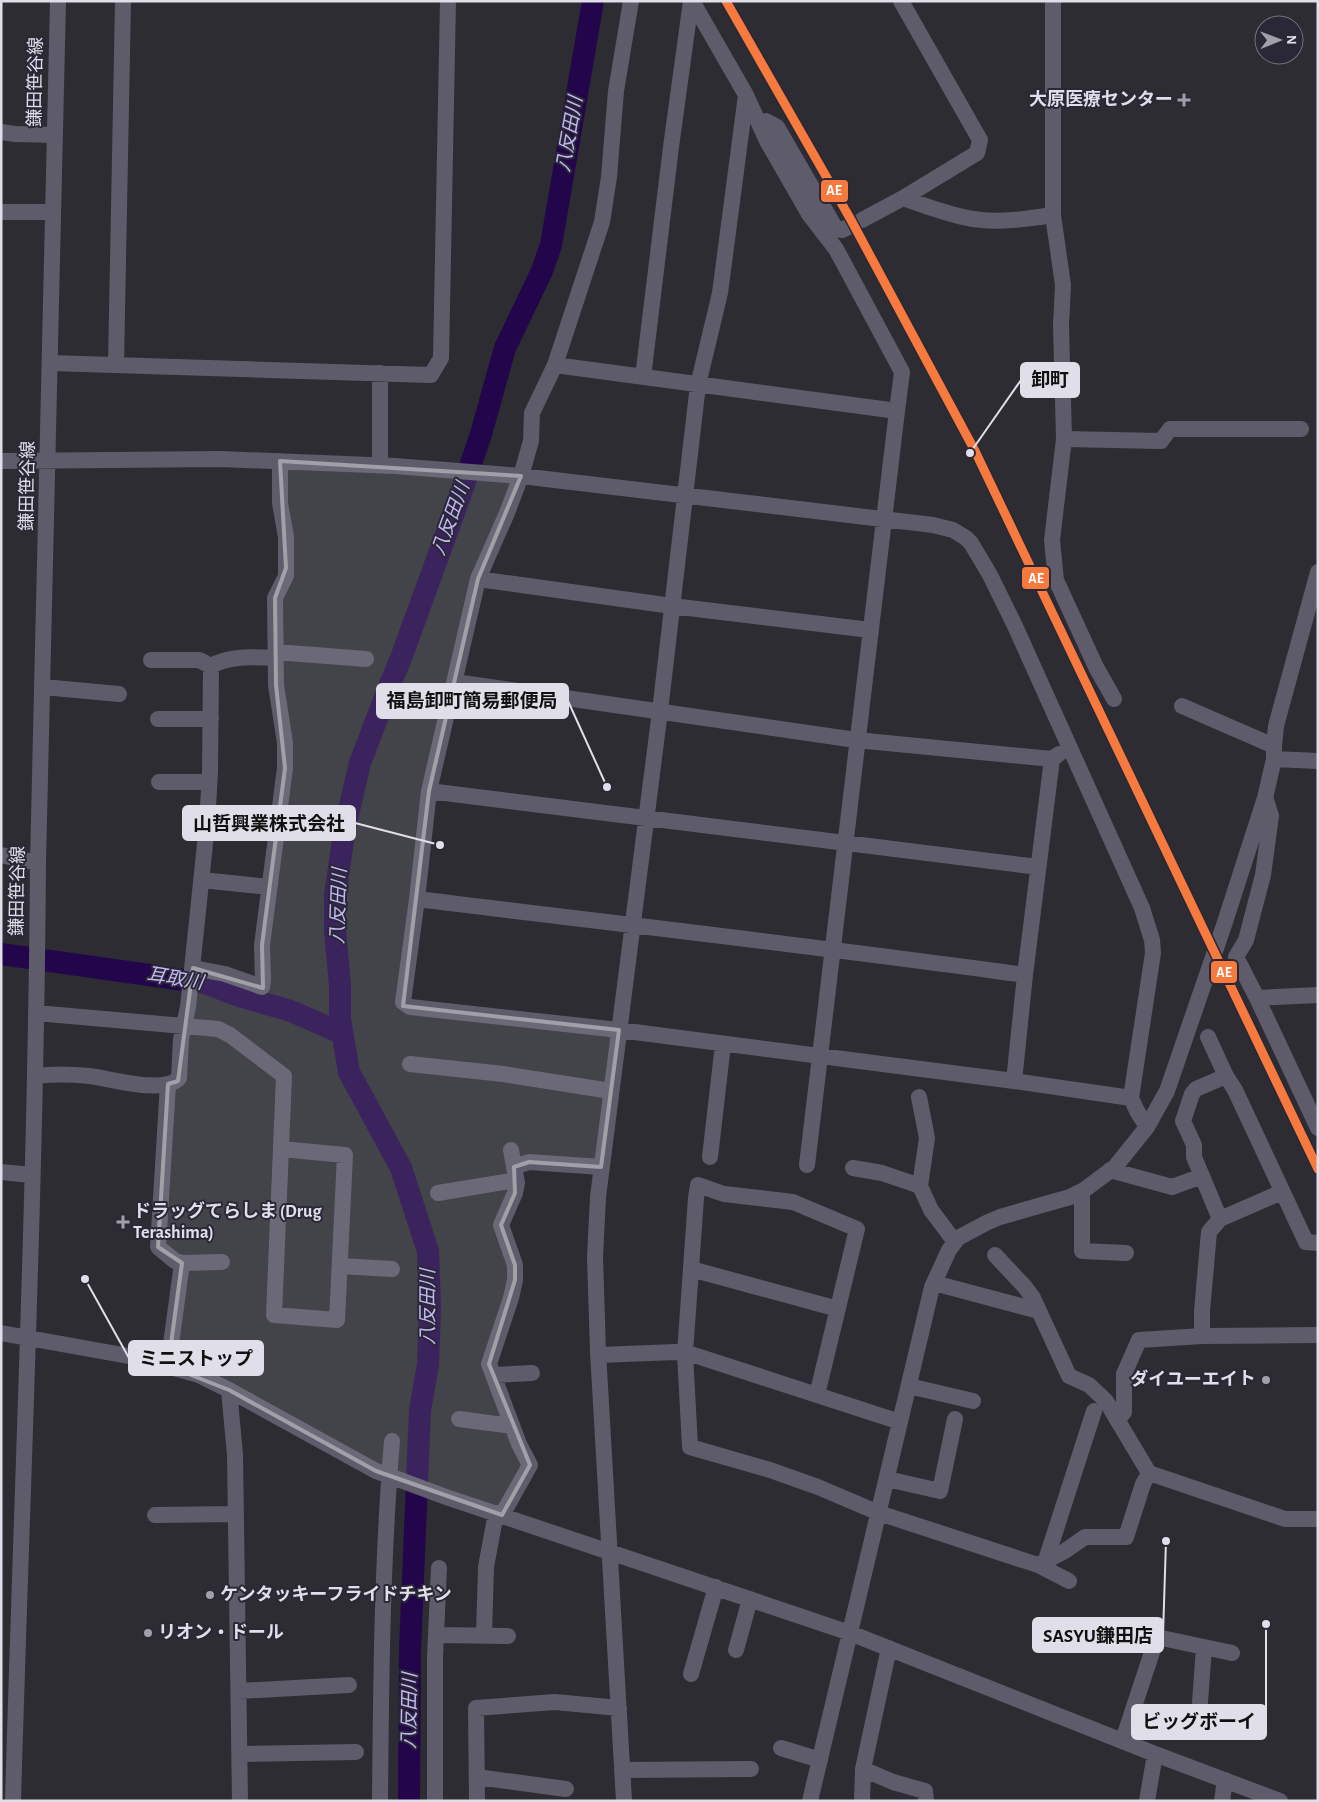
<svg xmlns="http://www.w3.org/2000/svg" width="1319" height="1802" font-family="'Alegreya Sans','Noto Sans JP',sans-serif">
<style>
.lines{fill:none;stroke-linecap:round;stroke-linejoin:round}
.river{stroke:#22054a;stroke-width:22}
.minor{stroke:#5e5c6b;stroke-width:16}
.rail-1-casing{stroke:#2a2836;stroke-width:12}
.rail-1{stroke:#f6793e;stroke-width:9}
.marked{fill:#a1a0a8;fill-opacity:0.2;stroke:#a1a0a8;stroke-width:4;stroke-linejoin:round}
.poi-dot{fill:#a1a0a8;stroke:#2a2836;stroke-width:2}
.labels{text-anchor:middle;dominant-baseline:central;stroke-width:4;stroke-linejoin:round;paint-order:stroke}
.street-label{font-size:18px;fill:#e0dee8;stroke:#2a2836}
.poi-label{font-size:18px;font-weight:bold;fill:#e0dee8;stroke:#2a2836;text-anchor:start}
.water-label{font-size:19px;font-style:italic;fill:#c3b7f7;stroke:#2a2836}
.leader{fill:none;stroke:#e0dee8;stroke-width:2}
.callout-dot{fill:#e0dee8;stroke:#2a2836;stroke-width:2}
.callout{fill:#e0dee8;stroke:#e0dee8;stroke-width:2}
.callout-label{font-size:19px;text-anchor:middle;font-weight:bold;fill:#111}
.line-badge{stroke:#2a2836;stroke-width:2}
.badge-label{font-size:14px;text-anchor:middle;font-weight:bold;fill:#fff}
</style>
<rect width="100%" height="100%" fill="#2c2c32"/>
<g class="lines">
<!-- river -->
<path class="river" d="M1 954 205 983 239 996 291 1011 341 1033
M409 1801 410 1650 420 1410 428 1365 430 1309 428 1251 401 1168 349 1072 340 1019V985L335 931V895L345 827 360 763 389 687 401 658 460 496 481 434 505 348 542 271 551 245 593 1"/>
<!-- minor -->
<path class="minor" d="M631 1 616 91 609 177 602 222 555 365 532 413 531 441 521 476 507 513 478 579 429 791 417 899 403 1002 410 1007 619 1030 1014 1081 1131 1098
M692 1 746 95 767 141 809 214 836 249 902 372 897 411
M901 1 980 140 977 153 903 198C925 206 949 215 973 219 999 223 1027 219 1053 215
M1053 1V215L1063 285 1061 325 1064 439 1161 441 1170 429H1301
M760 124 766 121 777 127 836 229 842 230 850 226
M1 132 15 134 55 135
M1 212H53
M862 220 903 198
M50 363 431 375 441 358 448 1
M116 365 123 1
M555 365 897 411 807 1165
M380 373V465
M643 377 671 147 691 1
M1064 439 1052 540 1056 580 1096 667 1114 699
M1 461 220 459 395 466 521 476 933 525 953 530 966 538 971 543 990 575 1015 626 1142 908 1152 940 1153 953 1131 1098 1137 1111 1147 1127
M478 579 672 606 870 630
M276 652 366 659
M151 660H199L211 666
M455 682 856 740 1052 759
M43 687 119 694
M158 719H211
M1274 746 1276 726 1318 572
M1274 759 1318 761
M159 782H209
M429 791 1038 867
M1266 800 1271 816 1263 875 1246 940 1236 957 1257 998 1318 1128
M1 855 38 863
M202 880 269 887
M417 899C620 924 823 947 1025 975
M193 968 225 974 262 987 263 981 262 945 285 768V743L276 685 275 598 286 576V537L280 503V461
M1257 998 1318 995
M36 1013 218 1029 230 1035 284 1076 274 1315 337 1320 345 1155 281 1149
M1208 1037 1226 1076
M410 1064 503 1074 611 1091
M35 1076C53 1074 70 1074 89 1076 109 1078 163 1095 179 1078L181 1039 188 1007 207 825 210 771 211 666C230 655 254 657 276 658
M1014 1081 1025 975 1052 759 1059 754
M919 1097 927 1138 920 1186
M710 1157 723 1044
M514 1167 529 1162 601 1167
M853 1168 882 1173 920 1186 931 1210 955 1242
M1110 1170 1172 1187 1202 1176
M1 1172 32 1175
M1082 1191V1251L1126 1253
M438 1193 516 1180
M1220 1219 1194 1157V1145L1183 1121 1192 1094 1196 1089 1226 1076 1235 1090 1306 1242 1318 1243
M995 1255 1025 1287 1033 1298 1069 1376 1089 1385 1106 1401 1149 1473 1285 1519H1318
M182 1263 222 1262
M340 1266 392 1269
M691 1269 838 1309
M934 1283 1039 1311
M1 1333 134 1357 199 1375 229 1390 376 1471 446 1497 850 1633 1155 1754 1280 1801
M1202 1336V1311L1209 1232 1220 1219 1282 1192
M598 1355 676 1352 694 1355 900 1422
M168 1366 182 1263 175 1261 158 1247 168 1084
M494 1375 532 1373
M909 1386 973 1401
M229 1390 235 1455 240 1801
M817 1395 857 1229 793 1202 724 1194 698 1185 696 1198 685 1353 690 1447 770 1470 818 1487 879 1513 1038 1565 1065 1551 1085 1537H1126L1143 1484 1149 1473
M459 1419 512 1426
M1118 1420 1124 1412V1374L1139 1340 1202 1336 1318 1335
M887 1479 940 1491 955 1419
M155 1515 236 1514
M502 1515 530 1465 519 1444 489 1364 511 1298 515 1280V1265L501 1225 515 1193 517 1183 511 1150
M1046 1560 1094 1411
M1038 1565 1069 1581
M1108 1629 1154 1644
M437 1635 508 1636
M484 1635 486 1567 496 1513
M736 1650 750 1599
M691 1674 716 1587
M239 1691 349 1685
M1200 1702 1204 1647
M1123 1740 1157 1637 1232 1653
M781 1748 820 1760
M240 1754 356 1752
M863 1769 893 1782 925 1791 926 1801
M622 1770 751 1769
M477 1777 566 1789
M13 1801C22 1488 36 1176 38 863L58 1
M380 1801C381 1681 382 1561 392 1441
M435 1801V1657L439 1568
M477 1801 476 1708 555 1702 619 1708
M624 1801 598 1352 595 1257 598 1197 660 711 698 385 720 293 746 95
M810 1801 932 1287 949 1250 958 1238 986 1223 1000 1217 1070 1197 1084 1190 1115 1167 1147 1127 1167 1091 1224 925 1265 798 1274 759V746L1182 706
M862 1801 863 1769 889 1648
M1147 1801 1155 1754
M1222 1801 1225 1780"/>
<!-- rail-1 casing -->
<g class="rail-1-casing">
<path id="rail-1" d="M726 1 851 220 975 451 1318 1169"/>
</g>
<!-- rail-1 -->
<use href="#rail-1" class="rail-1"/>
</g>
<!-- marked area -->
<path class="marked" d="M280 461 521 476 478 579 429 791 403 1006 619 1030 601 1167 529 1162 514 1167 515 1193 501 1225 515 1265V1280L489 1364 530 1465 502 1515 376 1471 229 1390 168 1366 182 1263 158 1247 168 1084 178 1081 193 968 263 988 262 945 285 768 276 685 275 598 286 568Z"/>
<!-- markers -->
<g class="poi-dot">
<path d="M1181.5 92.5h5v5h5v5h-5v5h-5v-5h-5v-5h5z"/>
<path d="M120.5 1214.5h5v5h5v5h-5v5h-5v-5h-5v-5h5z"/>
<circle cx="1266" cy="1380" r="5"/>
<circle cx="210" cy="1595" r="5"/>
<circle cx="148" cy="1633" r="5"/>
</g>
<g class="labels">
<!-- street labels -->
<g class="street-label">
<text transform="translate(36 82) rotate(-89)">鎌田笹谷線</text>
<text transform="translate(28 486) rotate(-89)">鎌田笹谷線</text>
<text transform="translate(18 891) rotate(-89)">鎌田笹谷線</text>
</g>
<!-- poi labels -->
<g class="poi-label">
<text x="1173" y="100" text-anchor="end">大原医療センター</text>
<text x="133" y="1212">ドラッグてらしま (Drug<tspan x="133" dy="21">Terashima)</tspan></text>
<text x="1256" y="1380" text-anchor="end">ダイユーエイト</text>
<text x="220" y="1595">ケンタッキーフライドチキン</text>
<text x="158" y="1633">リオン・ドール</text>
</g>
<!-- water labels -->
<g class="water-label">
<text transform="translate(570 134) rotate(-80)">八反田川</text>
<text transform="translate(451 519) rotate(-70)">八反田川</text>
<text transform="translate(339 906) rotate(-88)">八反田川</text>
<text transform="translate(175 979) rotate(9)">耳取川</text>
<text transform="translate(428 1307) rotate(-90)">八反田川</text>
<text transform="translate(410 1711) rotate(-89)">八反田川</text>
</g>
</g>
<!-- callouts -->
<path class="leader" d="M970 453L1021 380M607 787L568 701M440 845L355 823M85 1279L129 1358M1166 1541L1163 1635M1266 1624L1266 1722"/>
<g class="callout-dot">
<circle cx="970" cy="453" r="5"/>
<circle cx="607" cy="787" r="5"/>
<circle cx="440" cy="845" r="5"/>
<circle cx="85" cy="1279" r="5"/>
<circle cx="1166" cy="1541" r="5"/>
<circle cx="1266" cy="1624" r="5"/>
</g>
<g class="callout">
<rect x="1021" y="363" width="58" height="34" rx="5"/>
<rect x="377" y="684" width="191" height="34" rx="5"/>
<rect x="183" y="806" width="172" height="34" rx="5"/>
<rect x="129" y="1341" width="134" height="34" rx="5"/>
<rect x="1033" y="1618" width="130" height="34" rx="5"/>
<rect x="1132" y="1705" width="134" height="34" rx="5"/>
</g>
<g class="callout-label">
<text x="1050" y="386">卸町</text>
<text x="472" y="707">福島卸町簡易郵便局</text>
<text x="269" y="830">山哲興業株式会社</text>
<text x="196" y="1365">ミニストップ</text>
<text x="1098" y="1642">SASYU鎌田店</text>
<text x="1199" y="1728">ビッグボーイ</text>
</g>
<g class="line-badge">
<rect x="820" y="179" width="29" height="24" rx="5" fill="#f6793e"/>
<rect x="1021" y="566" width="29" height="24" rx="5" fill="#f6793e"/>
<rect x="1210" y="960" width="28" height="24" rx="5" fill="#f6793e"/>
</g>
<g class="badge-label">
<text x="834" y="195">AE</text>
<text x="1036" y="583">AE</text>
<text x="1224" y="977">AE</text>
</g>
<!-- border -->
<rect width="1319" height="1802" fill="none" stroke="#e0dee8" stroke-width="5"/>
<!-- north arrow -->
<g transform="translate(1279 40) rotate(89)"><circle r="24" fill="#2a2836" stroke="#73717d"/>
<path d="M0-4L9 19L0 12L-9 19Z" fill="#a1a0a8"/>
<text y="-8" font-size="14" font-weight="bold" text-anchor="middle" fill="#e0dee8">N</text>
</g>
</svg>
